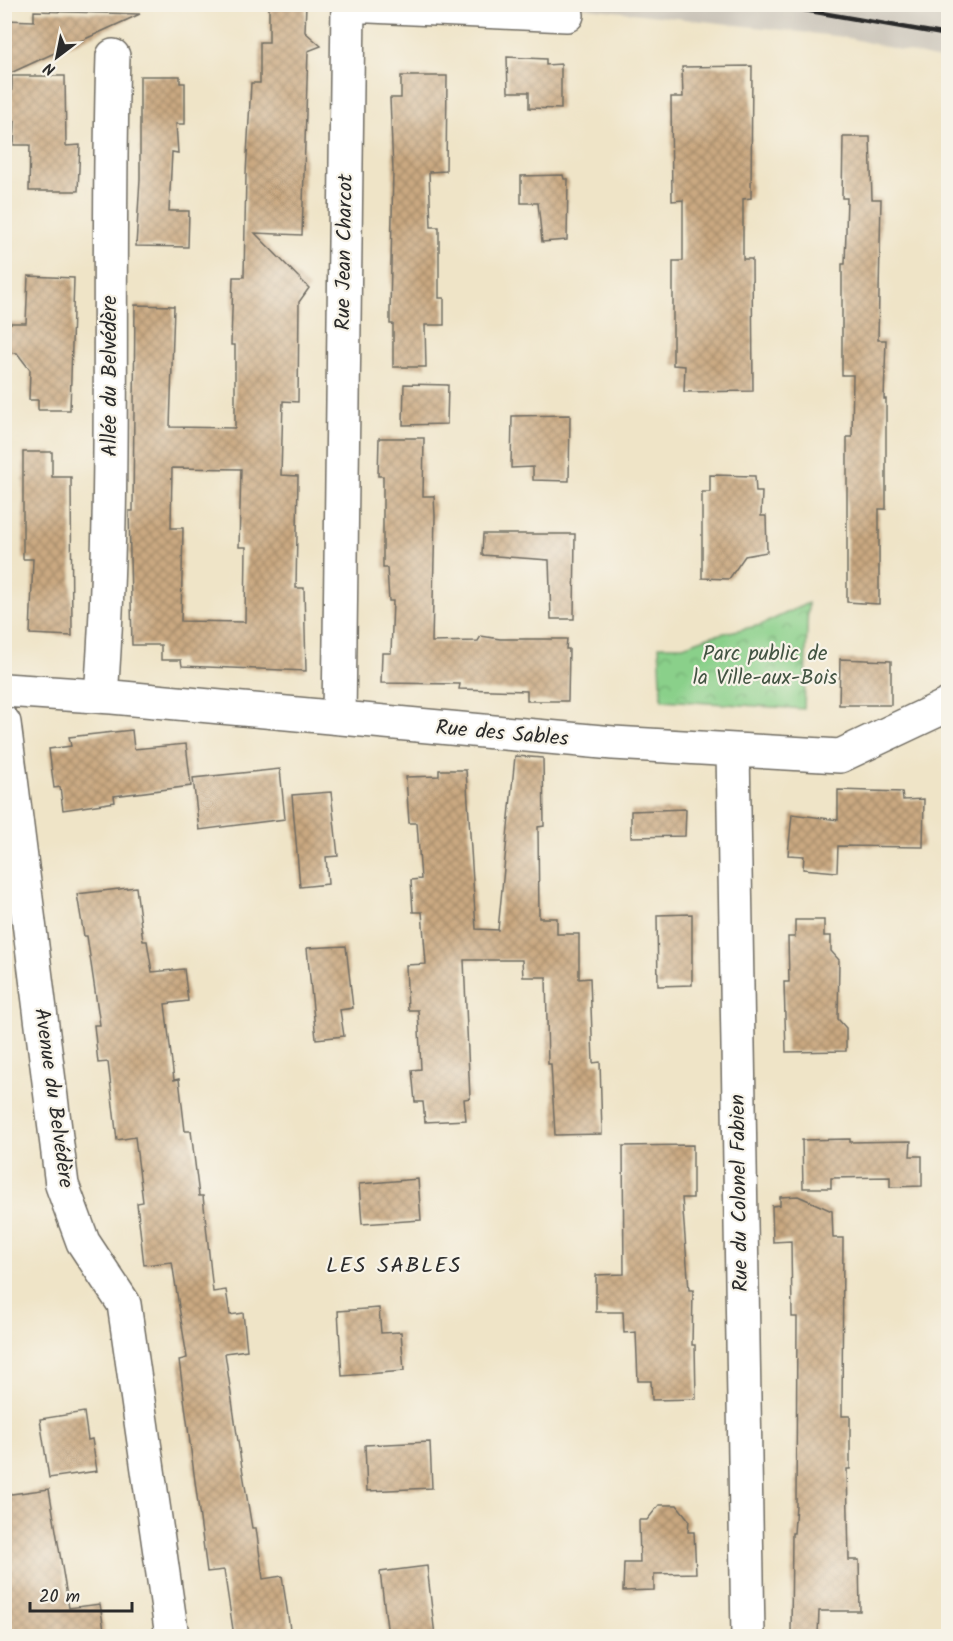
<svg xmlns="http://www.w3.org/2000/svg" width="953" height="1641" font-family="Kalam,sans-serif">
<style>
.railway{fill:#c9c3b8}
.park{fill:url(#park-crowns);stroke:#5a7e5a;stroke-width:1.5}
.building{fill:url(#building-cross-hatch);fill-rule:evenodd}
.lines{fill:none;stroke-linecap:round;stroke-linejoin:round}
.minor-casing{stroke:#706c62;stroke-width:36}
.minor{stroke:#fff;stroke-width:33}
.rail{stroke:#2b2b2b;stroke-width:4.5}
.labels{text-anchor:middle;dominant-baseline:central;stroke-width:4.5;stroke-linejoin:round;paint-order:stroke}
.street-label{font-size:21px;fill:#2b2b2b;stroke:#f7f3e8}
.park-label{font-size:21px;fill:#435443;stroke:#f7f3e8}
.neighbourhood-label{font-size:22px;letter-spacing:1.5px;fill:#2b2b2b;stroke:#f7f3e8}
</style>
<defs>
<pattern id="park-crowns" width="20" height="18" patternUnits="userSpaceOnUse" patternTransform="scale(1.5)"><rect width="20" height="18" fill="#8ad08a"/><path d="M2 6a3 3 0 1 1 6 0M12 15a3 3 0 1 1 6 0" fill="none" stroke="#71a971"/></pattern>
<pattern id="building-cross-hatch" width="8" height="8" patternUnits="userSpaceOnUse" patternTransform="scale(1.5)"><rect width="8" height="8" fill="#caa981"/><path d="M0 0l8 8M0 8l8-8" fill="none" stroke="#a48a6a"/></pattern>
</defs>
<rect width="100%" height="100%" fill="#f7f3e8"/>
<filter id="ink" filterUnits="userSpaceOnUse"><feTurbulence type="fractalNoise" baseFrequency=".0167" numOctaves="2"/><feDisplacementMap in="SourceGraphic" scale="12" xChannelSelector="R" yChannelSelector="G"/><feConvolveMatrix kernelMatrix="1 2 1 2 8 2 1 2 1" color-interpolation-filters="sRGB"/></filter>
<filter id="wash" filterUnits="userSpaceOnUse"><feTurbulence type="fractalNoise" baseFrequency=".008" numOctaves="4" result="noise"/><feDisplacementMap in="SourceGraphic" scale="24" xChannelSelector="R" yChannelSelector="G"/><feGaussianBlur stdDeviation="1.35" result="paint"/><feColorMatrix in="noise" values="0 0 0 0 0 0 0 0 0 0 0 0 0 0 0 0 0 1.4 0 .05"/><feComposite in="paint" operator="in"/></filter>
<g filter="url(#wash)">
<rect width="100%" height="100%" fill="#efe4c7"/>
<!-- railway -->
<path class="railway" d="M561 5H948V61L844 37Z"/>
<!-- park -->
<path class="park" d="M808 603 804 709 662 700 659 646H683L711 636 761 625Z"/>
<g id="blocks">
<!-- building -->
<path class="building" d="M269 4H306L305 32 321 46 308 51 302 235 255 233 309 288 299 302 298 402 283 401 281 475 298 476 296 588H304L306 671 182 666 181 660H161V645H132L129 511H133L135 305 174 306 170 427 235 428V345H231L233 277H244L246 174 251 83H260V42H269ZM172 468 241 469 239 547H246L245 622 181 621 183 528H171Z
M34 11 140 14 4 76V20L34 21Z
M507 57 546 59V65L561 64V109L529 108V92H508Z
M752 66 751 198 743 199V259H752L753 391 684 392 685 366 673 365V261H683V200L672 201 671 97H683L682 67Z
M12 76H65L66 146 80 145 78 191H29L30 145H14L15 121H11Z
M140 76H180V83H185V124H176L178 153 172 152 169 211H189L188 247 136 246 140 179Z
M401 76H447L446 171 429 172 431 227H439V298H444V325H425L426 367H393V324H390V311L393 170 390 98H401Z
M843 137H870L872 199H881L878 340H886L884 399H886V509H879V604L847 602V437H852L853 375H842V264H845L847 198H842Z
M563 175 564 179H568L567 240 542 242 538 203H521V176Z
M28 276 74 278 70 410H38V400H29L30 370 17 353 4 352V323H26Z
M404 384 448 385 447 424 403 425Z
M570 415 569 481 533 480V467L511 468 512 416Z
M379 438H424L423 496H434L435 516 432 642 478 641 481 636 500 639H567L566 649H569L568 701H527V691L459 689 460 684 381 683 382 653H391L393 601H389L387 568H383V476H378Z
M23 452H52V477H71L72 636 30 634 33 559H23Z
M710 475 755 476 756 492H762L761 516H766L767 552 745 556 729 579 702 578V492H710Z
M483 534H575L574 619H551L549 560 482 555Z
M840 659 891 661V705H839Z
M132 730 134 749 186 744 191 786 114 796 115 802 63 810 60 787 54 788 49 749 71 746 69 737Z
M515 756 543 758 544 826 538 827 539 918H557V934H579V979L590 978 593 1063 600 1062 602 1134 555 1135 551 1064H548L546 977H523L522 960H464L470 1098 464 1099 466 1120 425 1122 423 1102H415L412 1070 421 1069 418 1010H408L406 965 426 964 422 912H413L411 880 421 879 417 823H409L406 777 439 776V770H466L476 929 498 930Z
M280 769 285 819 199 830 193 778Z
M838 790 902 792 903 800 924 799 923 847 838 846 837 872 803 869 804 856 788 855 792 814 838 820Z
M331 792 338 856 326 857 328 884 300 887 292 795Z
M686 809 685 836 631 837V811Z
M136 887 143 941H147L152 972 184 969 188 1001 165 1004 174 1080 179 1079 185 1131H191L199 1196H203L213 1292 226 1290 230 1315 243 1313 247 1350 225 1353 240 1455 252 1528H256L263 1579 282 1576 291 1636H234L224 1570 207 1572 179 1360 187 1358 172 1262 144 1265 137 1203 143 1202 135 1137 117 1140 108 1062 98 1063 94 1025H100L87 936H84L77 894Z
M692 914V985L658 986 657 915Z
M795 920H824V936H831V951L839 960 838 1019 846 1028V1051L786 1052 784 982H789L788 937H795Z
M346 946 353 1008 340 1010 344 1036 316 1039 307 948Z
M850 1139V1142L911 1141 910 1156H922V1186L890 1187V1177L831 1178V1188H803L802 1140Z
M693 1145V1198H682L689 1290H693L692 1345H695L696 1399 652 1400 651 1381H638L636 1332 624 1333 623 1312H596V1275L624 1274 623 1146Z
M418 1179 421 1220 362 1224 359 1184Z
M798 1196 832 1211 833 1238H843L842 1416H850V1469H847L849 1560H859L860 1611H819L818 1634 807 1636H791L792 1533H794L796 1505 797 1317H792L791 1241 773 1242 772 1206 780 1205V1197Z
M379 1308 381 1333 401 1332 404 1371 342 1376 338 1311Z
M84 1412 88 1440 92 1439 97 1471 49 1478 40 1419Z
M430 1442 432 1488 367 1491 365 1445Z
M49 1489 69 1608 100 1604 105 1636H4V1495Z
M659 1505H677L689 1520 688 1532H694L696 1573 654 1574V1590L623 1591 624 1563H640L639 1520H647Z
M427 1566 435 1636H388L380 1572Z"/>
</g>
</g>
<g filter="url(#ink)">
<use href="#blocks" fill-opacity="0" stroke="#706c62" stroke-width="1.5"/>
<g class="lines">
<!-- minor casing -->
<g class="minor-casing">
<path id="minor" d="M4 690 112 697 613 743 840 756 948 705
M101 696C117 483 106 269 113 56
M339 718 348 5 567 15
M4 723 62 1185 83 1242 124 1304 172 1636
M733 750 748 1636"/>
</g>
<!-- minor -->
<use href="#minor" class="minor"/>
<!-- rail -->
<path class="rail" d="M770 4 948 35
M898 4 948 13"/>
</g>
</g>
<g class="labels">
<!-- street labels -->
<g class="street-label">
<text transform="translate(345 252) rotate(-89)">Rue Jean Charcot</text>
<text transform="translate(110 376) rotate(-90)">Allée du Belvédère</text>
<text transform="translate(502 734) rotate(5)">Rue des Sables</text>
<text transform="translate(53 1098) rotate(82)">Avenue du Belvédère</text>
<text transform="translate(740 1193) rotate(-91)">Rue du Colonel Fabien</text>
</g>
<!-- park labels -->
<g class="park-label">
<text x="765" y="654">Parc public de<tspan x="765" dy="24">la Ville-aux-Bois</tspan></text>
</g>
<!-- neighbourhood labels -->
<g class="neighbourhood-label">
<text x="394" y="1266">LES SABLES</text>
</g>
</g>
<!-- margin -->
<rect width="953" height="1641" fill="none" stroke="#f7f3e8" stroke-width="24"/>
<!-- north arrow -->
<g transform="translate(57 57) rotate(212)" stroke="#f7f3e8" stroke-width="4.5" paint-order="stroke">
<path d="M0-4.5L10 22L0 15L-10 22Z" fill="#2b2b2b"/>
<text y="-9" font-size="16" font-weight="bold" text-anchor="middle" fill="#2b2b2b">N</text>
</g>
<!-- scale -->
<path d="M30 1602v9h102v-9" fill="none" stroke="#2b2b2b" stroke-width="3"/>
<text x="39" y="1602" font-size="18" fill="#2b2b2b" stroke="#f7f3e8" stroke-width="4.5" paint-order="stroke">20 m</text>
</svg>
